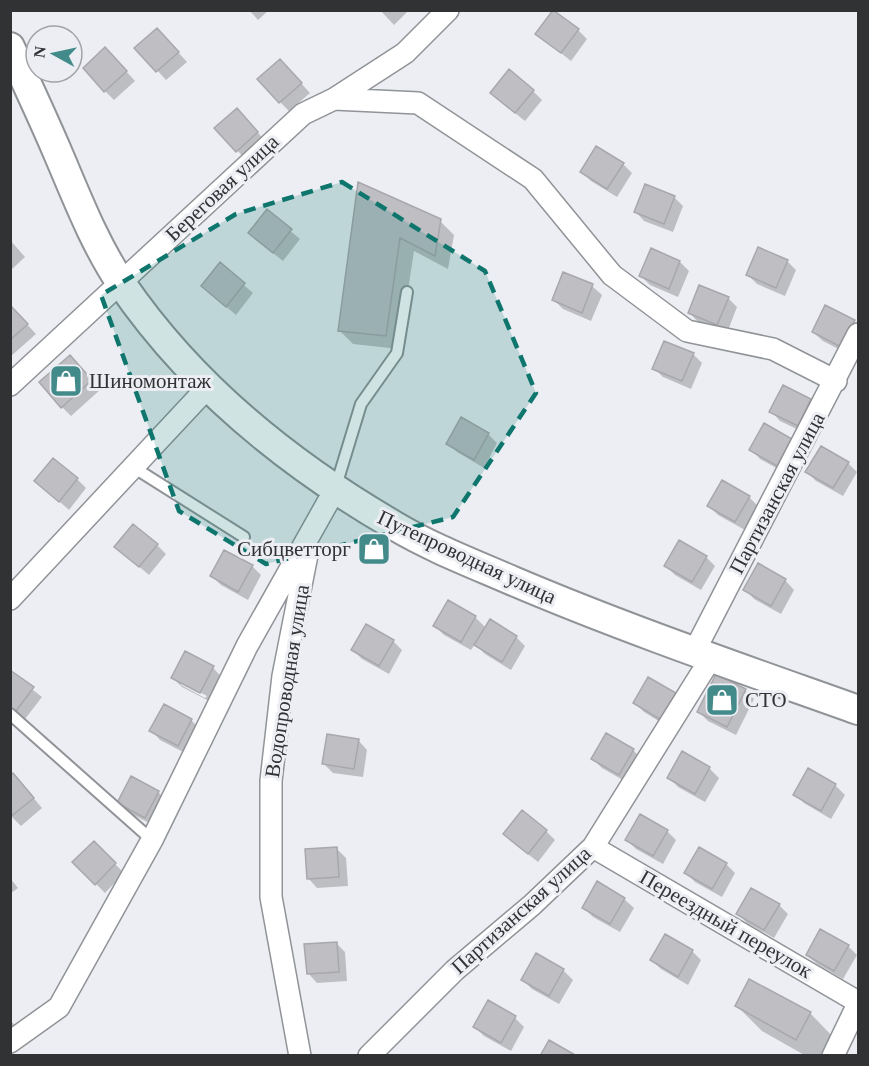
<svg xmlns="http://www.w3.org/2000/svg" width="869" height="1066" font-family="Georgia,serif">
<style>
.shadow{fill:#0003;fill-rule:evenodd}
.building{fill:#bfbec3;stroke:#a8a7ac;stroke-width:1.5}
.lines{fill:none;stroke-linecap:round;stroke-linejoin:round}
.lane-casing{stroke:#909397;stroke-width:14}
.street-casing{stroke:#909397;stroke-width:24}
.secondary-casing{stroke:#909397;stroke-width:32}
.lane{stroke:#fff;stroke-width:10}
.street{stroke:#fff;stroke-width:21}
.secondary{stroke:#fff;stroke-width:28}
.marked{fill:#0f766e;fill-opacity:0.2;stroke:#0f766e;stroke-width:4.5;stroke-dasharray:12 8;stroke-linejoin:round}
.labels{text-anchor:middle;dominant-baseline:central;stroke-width:6;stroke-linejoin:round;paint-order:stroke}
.street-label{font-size:21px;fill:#313234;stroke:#eceef3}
.poi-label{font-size:21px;fill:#313234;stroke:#eceef3;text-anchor:start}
</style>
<rect width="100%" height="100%" fill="#eceef3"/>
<!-- shadow -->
<path class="shadow" d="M249 10H269L258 20Z
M380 10H409L394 25Z
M578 30 587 39 571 61 537 34Z
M166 39 187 62 166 80 137 48Z
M114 58 135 81 114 100 105 91Z
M289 70 310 93 289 111 280 102Z
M533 91 542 100 525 121 501 102Z
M246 119 266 142 246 160 217 128Z
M623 164 632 173 617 197 591 181 582 172Z
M359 184 440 221 454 235 448 269 414 251 399 349 353 344 339 330Z
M674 197 683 206 673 232 644 221 635 211Z
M267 211 300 239 283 261 259 242Z
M10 240 25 257 10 271Z
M787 261 796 270 785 296 757 284 748 275Z
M680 262 689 271 678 297 650 285 641 276Z
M221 265 253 293 236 315 212 295Z
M564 274 592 286 602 295 591 321 563 309 554 300Z
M728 298 737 307 727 333 698 322 689 312Z
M10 306 36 334 10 357Z
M854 321 858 326 850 355 823 341 813 332Z
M693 354 702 363 691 389 663 377 654 368Z
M79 366 100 390 71 416 62 407Z
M783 387 811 400 820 410 807 434 780 421 771 411Z
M765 425 792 441 787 474 760 459 751 449Z
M488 434 497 443 484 468 457 452 448 443Z
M848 463 857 472 843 496 816 481 807 472Z
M77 479 86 488 69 510 36 481Z
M749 497 758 506 745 530 718 515 709 506Z
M157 545 166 554 149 575 116 547Z
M706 557 715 566 701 590 675 575 666 566Z
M759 565 785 580 794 590 781 614 754 599 745 589Z
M252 566 261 575 248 600 221 585 212 576Z
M475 617 486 628 516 637 525 646 511 670 485 654 475 644 471 650 444 635 435 626Z
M393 641 402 650 389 674 362 659 353 650Z
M213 668 222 677 209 701 182 687 173 678ZM181 682 207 696 205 698 181 685Z
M10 672 42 697 25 719 10 709Z
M745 690 754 699 736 735 708 721 699 712Z
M675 694 684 703 670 728 644 712 635 703Z
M191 720 200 729 187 754 160 740 151 730Z
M358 740 367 750 363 777 333 773 324 764Z
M633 750 642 759 628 783 602 768 593 759Z
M683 753 710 769 719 778 705 802 678 787 669 777Z
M809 770 835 785 845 795 831 819 804 803 795 794Z
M131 778 159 793 168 802 155 826 128 812 118 803Z
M22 784 42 808 21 826 10 815Z
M641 816 667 831 676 840 663 864 636 849 627 840Z
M546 831 555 840 538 862 514 843Z
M94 843 124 873 105 893 74 862Z
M336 848 346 858 348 886 317 888 308 878Z
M726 864 735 873 722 897 695 882 686 873Z
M10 878 18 888 10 894Z
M624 899 634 908 620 932 593 917 584 908Z
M779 905 788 914 774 938 747 923 738 914Z
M666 936 692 951 701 960 688 985 661 969 652 960Z
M336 943 345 952 347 981 317 983 308 973Z
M848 946 857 955 843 979 817 964 807 955Z
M537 955 564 971 573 980 559 1004 532 989 523 980Z
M737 1006 810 1013 835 1039 827 1056H806L762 1031Z
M515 1018 524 1027 511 1051 484 1036 475 1027Z
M10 1019 17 1029 10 1033Z"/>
<!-- building -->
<path class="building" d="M553 10 579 29 561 53 535 34Z
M157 28 179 52 156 72 134 48Z
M105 47 127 71 104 92 83 68Z
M280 59 302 83 279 103 257 79Z
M509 69 534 90 515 113 490 93Z
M237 108 258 132 236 152 214 128Z
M596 146 624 163 607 189 580 172Z
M358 182 441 219 435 256 400 238 386 336 338 331Z
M645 184 675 196 664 224 634 212Z
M267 209 292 229 273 253 248 233Z
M758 247 788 260 776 288 746 275Z
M651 248 680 261 669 289 639 276Z
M220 262 245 283 226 307 201 286Z
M563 272 593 284 582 313 552 300Z
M699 285 729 297 717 325 688 313Z
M10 305 28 324 10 340Z
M825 305 855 320 841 347 812 332Z
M664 341 694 353 682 381 652 369Z
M70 355 92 380 61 408 39 382Z
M783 385 811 399 798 426 769 412Z
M461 417 489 433 474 460 446 444Z
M764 423 792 439 777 466 749 450Z
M821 446 849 462 833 488 805 472Z
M53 458 78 478 59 502 34 481Z
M722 480 750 496 735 522 707 506Z
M133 524 158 544 139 567 114 547Z
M679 540 707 556 692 582 664 566Z
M224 550 253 565 238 592 210 576Z
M758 563 786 579 771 606 743 590Z
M448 600 476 616 461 642 433 626Z
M490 619 517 636 502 662 474 645Z
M366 624 394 640 379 666 351 650Z
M185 651 214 666 200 693 171 678Z
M10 670 34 687 16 711 10 708Z
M716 674 746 689 727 727 697 712Z
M648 677 676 693 661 720 633 703Z
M164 704 192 719 178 746 149 731Z
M606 733 634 749 619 775 591 759Z
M327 734 359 739 354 769 322 764Z
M682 751 710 767 695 794 667 778Z
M808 768 836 784 821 811 793 795Z
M13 773 34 798 10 817V775Z
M131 776 159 791 145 818 117 803Z
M522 810 547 830 528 854 503 834Z
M640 814 668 830 653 856 625 840Z
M94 841 116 863 95 885 72 862Z
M337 847 339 877 307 879 305 849Z
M699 847 727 863 712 889 684 873Z
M597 881 625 898 610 924 582 908Z
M751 888 780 904 764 930 736 914Z
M820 929 849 945 834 971 806 955Z
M665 934 693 950 678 977 650 960Z
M337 942 339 972 307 974 304 944Z
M536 953 564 969 549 996 521 980Z
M749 979 811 1012 796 1040 735 1006Z
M488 1000 516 1016 501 1043 473 1027Z
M549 1040 577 1056H540Z"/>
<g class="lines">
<!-- lane casing -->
<g class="lane-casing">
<path id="lane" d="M133 467 244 537
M336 486 361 404 397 353 407 292
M10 714 152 840"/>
</g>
<!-- street casing -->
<g class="street-casing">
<path id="street" d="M334 99 418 103 533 179 612 275 687 331 773 349 836 381
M10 385 303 114 334 99 405 53 448 10
M10 599 208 387
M694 652 858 334
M593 847 858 1002
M10 1042 59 1007 152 840 247 646 328 502
M300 1056 271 897V781L283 676 308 550
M369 1056 455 970 532 905 593 847 711 658
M833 1056 858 1004"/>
</g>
<!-- secondary casing -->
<g class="secondary-casing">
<path id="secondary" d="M10 47C26 82 42 116 57 151 76 195 94 243 121 283 191 386 288 464 395 526 432 548 474 564 513 581 626 629 743 669 858 710"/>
</g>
<!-- lane -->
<use href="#lane" class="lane"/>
<!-- street -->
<use href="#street" class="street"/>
<!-- secondary -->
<use href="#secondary" class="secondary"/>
</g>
<!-- marked area -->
<path class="marked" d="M342 182 485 271 536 393 453 517 266 564 179 511 101 295 236 214Z"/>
<!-- icons -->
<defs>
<g id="shop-square" transform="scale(1.725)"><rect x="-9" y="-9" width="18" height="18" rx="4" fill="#438b8b" stroke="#eceef3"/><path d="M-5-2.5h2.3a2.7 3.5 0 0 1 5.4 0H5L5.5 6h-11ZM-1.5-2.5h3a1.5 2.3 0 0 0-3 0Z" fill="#fff"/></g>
</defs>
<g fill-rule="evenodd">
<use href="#shop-square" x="66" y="381"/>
<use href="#shop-square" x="374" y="549"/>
<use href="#shop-square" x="722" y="700"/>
</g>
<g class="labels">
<!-- street labels -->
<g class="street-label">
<text transform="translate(222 188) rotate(-43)">Береговая улица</text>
<text transform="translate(777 493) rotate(-62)">Партизанская улица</text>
<text transform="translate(467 557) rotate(25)">Путепроводная улица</text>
<text transform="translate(287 681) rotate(-81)">Водопроводная улица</text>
<text transform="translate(521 910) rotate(-42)">Партизанская улица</text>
<text transform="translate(726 924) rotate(30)">Переездный переулок</text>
</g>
<!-- poi labels -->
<g class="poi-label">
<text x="89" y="381">Шиномонтаж</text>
<text x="351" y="549" text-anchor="end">Сибцветторг</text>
<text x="745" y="700">СТО</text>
</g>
</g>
<!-- border -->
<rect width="869" height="1066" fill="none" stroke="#313234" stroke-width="24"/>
<!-- north arrow -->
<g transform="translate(54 54) rotate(278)"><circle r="28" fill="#eceef3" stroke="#a1a3a7" stroke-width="1.5"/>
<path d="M0-4.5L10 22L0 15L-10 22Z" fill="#438b8b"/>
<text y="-9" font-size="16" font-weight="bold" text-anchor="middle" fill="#313234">N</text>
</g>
</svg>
